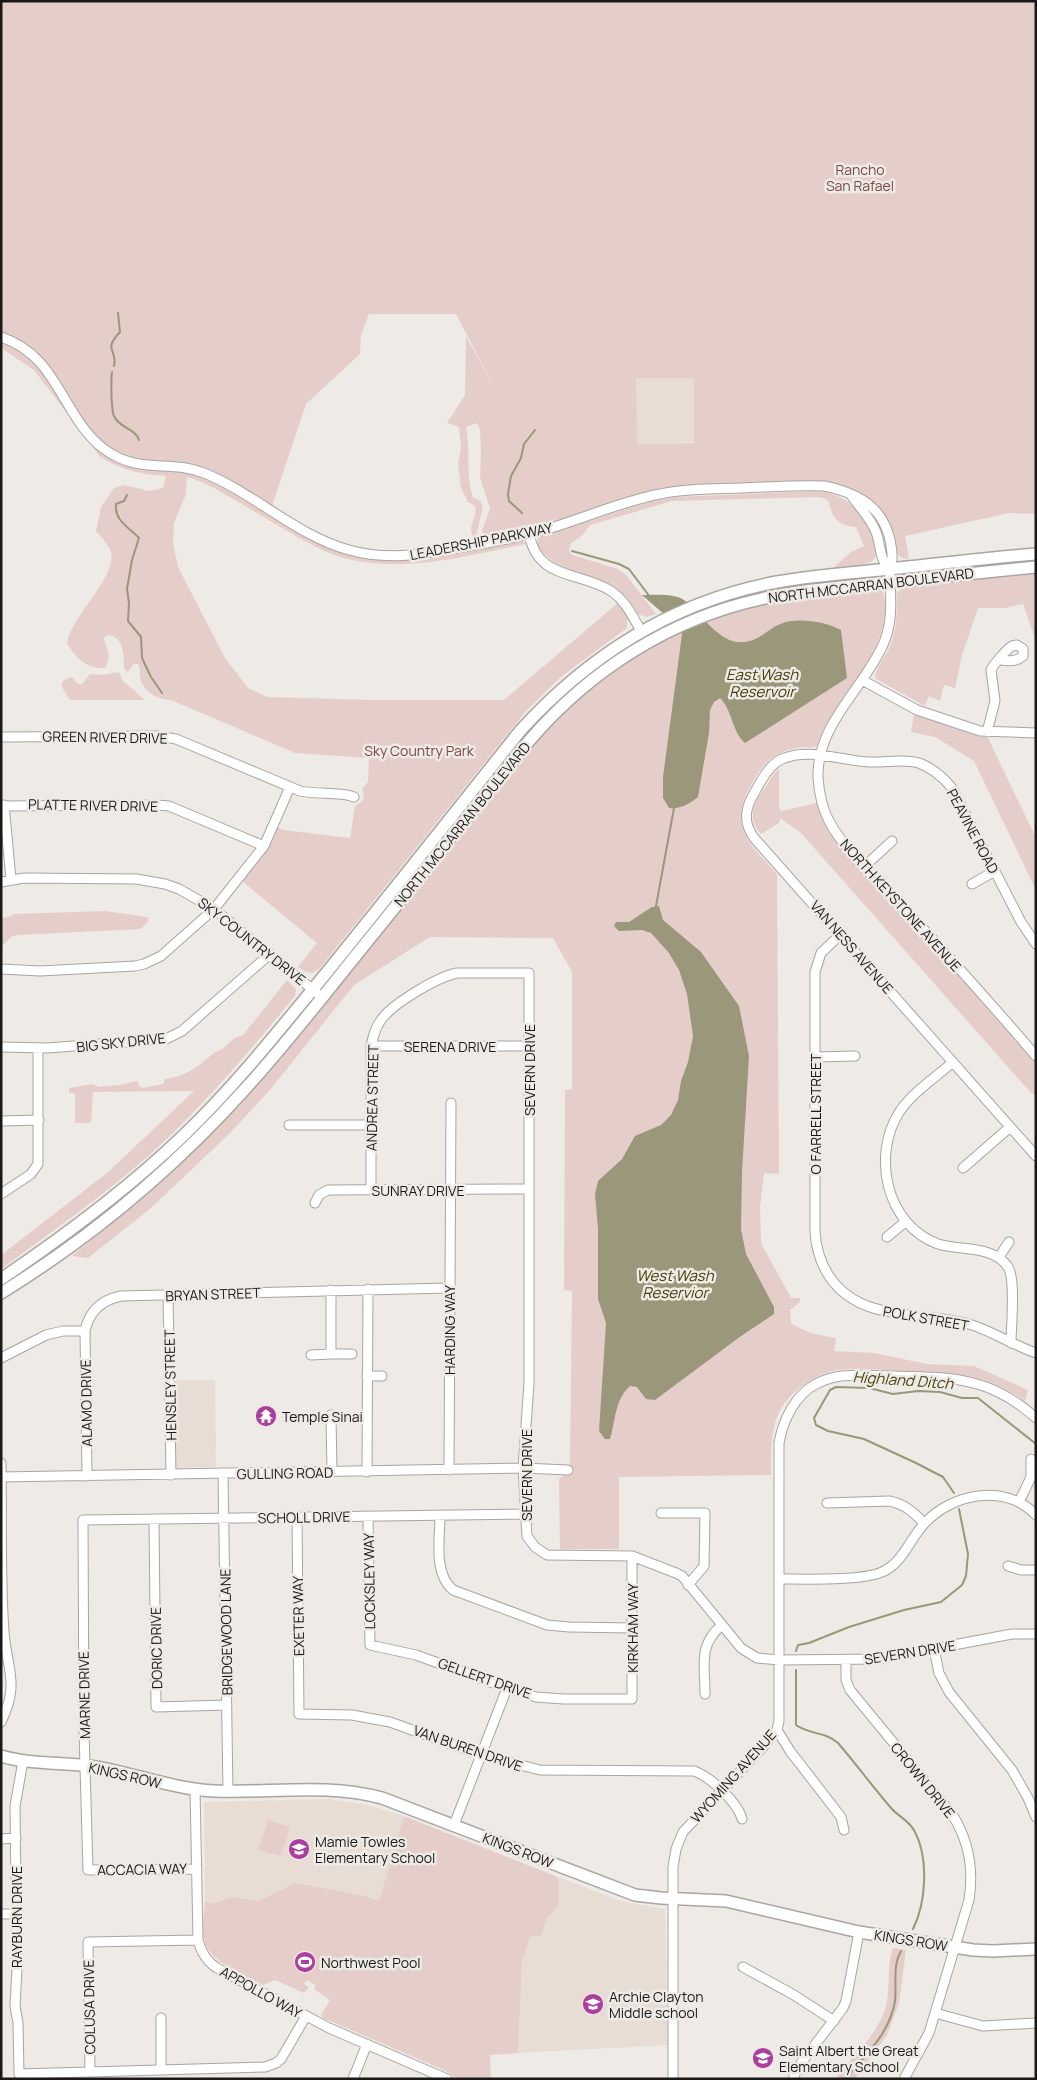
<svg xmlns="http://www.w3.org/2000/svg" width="1037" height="2080" font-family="Manrope,sans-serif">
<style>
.built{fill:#e8ddd4}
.green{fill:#e5ceca;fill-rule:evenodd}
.water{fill:#9a977a}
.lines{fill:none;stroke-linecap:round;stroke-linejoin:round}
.stream{stroke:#9a977a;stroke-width:2}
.minor-casing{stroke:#a9a5a1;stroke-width:11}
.major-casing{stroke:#a9a5a1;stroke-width:14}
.minor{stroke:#fff;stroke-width:9}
.major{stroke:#fff;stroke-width:11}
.labels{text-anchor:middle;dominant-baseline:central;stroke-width:5;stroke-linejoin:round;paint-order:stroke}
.park-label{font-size:14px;fill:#7a4841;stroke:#eeeae6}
.street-label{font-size:14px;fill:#1a1917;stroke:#eeeae6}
.poi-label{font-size:14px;fill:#1a1917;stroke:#eeeae6;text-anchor:start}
.water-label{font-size:15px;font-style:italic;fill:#453e08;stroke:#eeeae6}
</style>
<rect width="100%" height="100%" fill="#eeeae6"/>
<!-- built -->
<path class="built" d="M636 377H695V442L636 444Z
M174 1380H215L216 1467 175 1468Z
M329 1799 368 1805 404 1816 379 1901 365 1896 295 1883 258 1901 231 1897 215 1903 205 1902 204 1802Z
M558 1877 621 1901 665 1909 668 2045 518 2053 522 1962 530 1937 541 1936 547 1918 558 1907Z"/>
<!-- green -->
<path class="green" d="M1 1H1036V514L1009 513 905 536 909 559 902 558 898 555 887 526 854 491 820 481 695 486 543 527 486 539 482 531 490 509 480 477 481 450 480 430 477 423 466 427C471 451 465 474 473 498L479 500 483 506 475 541C465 524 478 521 475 506L468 502 461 488 458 464 461 448 459 427 447 423 465 395 466 336 497 392 456 314H369L361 335 360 354 306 404 272 506C257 498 234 480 218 476 182 465 137 470 105 445 95 437 88 426 81 416 60 382 42 344 1 333ZM636 378H694V443L637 444Z
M1 342C8 344 16 347 22 351 58 376 66 425 101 451 138 480 171 462 209 479 243 495 273 520 307 537 383 576 442 555 521 540L526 544C458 557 380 581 314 546 287 532 261 515 235 500 219 491 205 482 187 477L186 494 174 523 173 543 178 567 225 658 248 688 267 697 370 700H504L619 602 630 619 627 620V628L562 676 526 711 320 968 313 973 306 972 298 967 317 943 242 881 265 852 277 827 284 830 350 838 355 806C363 803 366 797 362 789L368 782 369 758 295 753 171 700C157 700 142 691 140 677 139 671 141 669 138 664H134L128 672 124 669C124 655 124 637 108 635L104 638C106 651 113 654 105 668 86 669 76 658 67 643 71 616 121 573 110 550 107 543 101 537 96 531L101 507 114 488 124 485 149 491 163 488 166 476C140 474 124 471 100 457L34 370 1 348Z
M819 491C849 495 868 516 875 544 876 550 878 557 872 561 863 567 846 566 834 567L851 552 864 546 856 527C837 526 832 517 828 500L820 497 672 501 594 524 590 525 583 535 570 544 569 551 572 555 618 569 626 575 656 614 646 617 638 614C611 562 563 587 537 544L538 538 634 506 672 497Z
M1036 573V641L1023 604 1005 608H978L962 655 955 688 944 685 940 701 929 696 925 706 876 679C873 671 884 659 888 651 897 632 897 613 897 593L903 587Z
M877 590 883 592C897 634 851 685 831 719 827 725 822 742 817 746 814 748 810 747 806 747 796 747 786 750 777 755 765 761 759 771 752 783 727 828 748 841 777 874L779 1174 764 1173 760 1207 761 1240 762 1245 791 1298H800V1302L790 1310 791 1323C805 1332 820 1336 836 1338L834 1351 874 1353 927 1364 974 1366 1028 1390 1025 1401C984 1372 953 1373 905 1371 883 1370 859 1367 837 1370 825 1372 815 1378 805 1384 770 1408 771 1436 771 1475L619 1477V1549H560L559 1479 567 1472 570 1464 572 1291 564 1290 565 1090 572 1089V972L553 938 430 937 354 985 269 1091 230 1133 151 1208 88 1258 72 1256 167 1177 212 1133 266 1075 533 746C597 670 681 621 779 601 811 595 844 593 877 590Z
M119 672 122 680 145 700H70C65 690 53 682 72 677L78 684H82L90 674 103 675Z
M914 714 971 734 988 738 1036 838V890L974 761 935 737 911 732Z
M779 769V807L781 811 817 803 828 831 839 846 986 1004 1036 1064V1096L1031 1093 801 833 780 818 779 823 761 834C745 817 755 801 767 785 770 779 774 773 779 769Z
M105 911 147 917 149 921 141 929 17 935 11 937 1 947V919L15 914Z
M287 980 296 989 295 996C249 1052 200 1110 146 1158 100 1198 50 1233 1 1269V1255L107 1173 194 1091 93 1092 91 1123H75V1093H69V1088L92 1084 99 1087 119 1085 138 1081 139 1086 142 1088 163 1084 165 1079C179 1077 190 1072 201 1064 208 1058 212 1053 220 1050 229 1046 228 1039 243 1035Z
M404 1816 558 1877V1907L547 1918 541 1936 530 1937 522 1962 518 2053 490 2055 491 2079H458L444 2070 323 2018 321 2015 330 2000 314 1989 316 1985 307 1980 304 1984 309 1987 304 1993 275 1980 263 1985C244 1975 207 1961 204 1938 202 1926 204 1914 205 1902L215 1903 231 1897 258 1901 295 1883 366 1896 379 1901Z
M268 1820 290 1827 281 1856 258 1850Z
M893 1948 906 1950 899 2003 887 2035 855 2079H835C853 2054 878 2036 886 2006 891 1986 886 1968 893 1948Z"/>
<!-- water -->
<path class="water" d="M642 595C654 595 674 593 684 600 699 611 717 640 737 642 760 644 767 627 786 622 804 618 826 622 841 630L847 678 745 743C732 732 732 709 720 698L714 702 710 710 709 733 698 797C689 804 681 809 669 808L663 798V777L682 634 677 621 665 615Z
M659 906 663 920 701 952 739 1006 749 1056 742 1172 741 1229 746 1254 774 1307V1314L741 1336 655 1400 646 1399 637 1387 630 1386C614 1401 616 1420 610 1439H605L599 1431 606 1323 598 1299V1229L595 1194 598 1181 622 1159 635 1136 661 1125 671 1115 678 1100 681 1081 688 1062 693 1036 687 994 679 970 669 953 651 933 642 930 619 931 614 926 616 922H629L652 907Z"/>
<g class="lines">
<!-- stream -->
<path class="stream" d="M114 366C118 349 102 351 120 332L118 313
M112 372C111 380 111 410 114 416 119 428 135 428 139 440
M127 495 124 501 116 504C114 521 129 527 139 538L132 560 127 589 129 603 128 621 141 637 142 658 151 677 162 693
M522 513 509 501 508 494 511 476 521 458 524 444 535 430
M572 551 619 564 629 569 650 597
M656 906 674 808
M954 1493 943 1477 916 1463 864 1439 828 1431 816 1425 814 1418 830 1390 836 1387 869 1388 893 1394 918 1391 940 1392 962 1398H978L1036 1444
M796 1651 798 1645 809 1643 849 1627 904 1610 941 1602 962 1585 966 1576 968 1554 959 1509
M796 1670V1725C810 1735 824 1731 838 1743 856 1764 873 1787 891 1808 899 1817 910 1821 915 1832 929 1859 926 1903 913 1929
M845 2079C865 2056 890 2033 895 2001 897 1984 892 1967 901 1951"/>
<!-- minor casing -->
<g class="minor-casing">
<path id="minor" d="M1 337C59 356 61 416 104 449 139 475 169 459 204 473 254 493 297 536 349 550 385 560 418 555 453 549 486 543 520 538 551 528 587 517 623 501 660 494 687 488 715 489 742 488 770 487 797 485 824 486 864 494 889 512 892 554 893 562 889 569 890 577 891 600 893 625 882 647 861 691 817 725 818 777 819 792 822 808 829 821 848 856 881 883 908 912 951 959 994 1007 1036 1056
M851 495C859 507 870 517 876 532 881 545 879 558 889 569
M529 534C538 581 580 571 611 591 625 600 633 617 641 631
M862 680 917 710 980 731 1036 733
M987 732 995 701 991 670C993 665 1007 649 1012 646L1017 645 1023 649V656C1016 662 1009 661 1000 660
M1 737 156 736 176 739 300 791C318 795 340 791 354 797
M4 805 11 879
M1 806 157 805 169 806 264 846
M865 866 892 841
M1 882 24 878 136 879 165 884 179 889 214 909 317 993
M972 884 995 871
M841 934 821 953 815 972V1232C816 1248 820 1262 829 1276 860 1323 921 1311 969 1324 992 1331 1013 1345 1036 1353
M1036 944 1021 922 952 788C943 777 932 768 919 763 902 758 886 763 869 762 841 761 810 747 782 759 768 765 760 783 752 797 744 812 744 825 755 839L1036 1156
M1 969 40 971 135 966 144 964 161 956 214 909 264 846 290 787
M371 1046H529
M1 1047 47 1048 166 1039 182 1031 270 954
M815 1057 855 1056
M953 1062C936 1077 913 1092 900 1111 871 1155 886 1225 938 1244 960 1251 994 1245 1008 1267 1016 1280 1011 1326 1011 1343
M1 1121 39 1120
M289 1125H371
M963 1168 1010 1127
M371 1190V1046C373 1037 375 1028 381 1020 392 1004 437 977 457 973H529V1383L523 1468 527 1536 535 1547 547 1555 632 1556 676 1573 682 1576 741 1648 757 1658 780 1660 879 1659 1012 1634H1036
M1 1194 31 1174 38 1164V1049
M315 1203 319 1195 328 1190 528 1189
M887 1237 905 1222
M999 1257 1009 1242
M168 1295 171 1475
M331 1354H352
M311 1355 331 1354V1290
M1 1358 46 1335 63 1331H85
M367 1376H382
M331 1415 332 1472
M1 1463C2 1519 0 1576 4 1632 7 1671 20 1683 1 1722
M449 1470 451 1103
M367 1472 368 1289
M223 1473 228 1791
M87 1476 85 1331C89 1311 102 1300 121 1296L449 1288
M1 1477 523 1468 568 1470
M1019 1502 1031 1477V1459
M827 1503 889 1501C905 1504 913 1512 924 1523
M661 1513H705L704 1566 688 1585
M440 1515C440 1539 433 1573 453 1590L547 1625 569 1627 632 1628
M368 1516 370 1645 416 1655 507 1688 536 1697 564 1699H632V1556
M297 1517 299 1714 352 1715 390 1722 481 1755 540 1770 694 1771C711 1777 738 1803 742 1819
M154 1519 156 1707 227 1705
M1008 1566 1021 1570H1036
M780 1579C804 1579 862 1581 882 1572 903 1563 909 1540 924 1524 952 1493 1005 1483 1036 1515
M934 1649 939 1673 949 1692 1012 1770 1028 1798 1036 1817
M846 1660V1680L850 1690 952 1814C969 1841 974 1868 969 1900L929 2033 904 2079
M705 1694C705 1665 698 1645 722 1625
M777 1730 790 1751 841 1817 844 1830
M23 1761 15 1806 17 1969 15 2006 18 2023 19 2074 265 2067 276 2063 281 2059 306 2016
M195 1789 198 1940C201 1952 206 1961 217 1968L329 2028 447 2079
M454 1825 507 1688
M1 1839 16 1838
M197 1869 88 1870 84 1732 83 1520 525 1514
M1 1914H17
M743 1967 794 1995 834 2021
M935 2013 983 2026 1036 2023
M161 2018V2070
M90 2072 88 1942 198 1940
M353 2079 367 2044
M673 2079V1867L676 1849 683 1832 763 1747 777 1730 779 1721V1443C783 1420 795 1395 816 1384 824 1380 833 1377 841 1376 859 1374 877 1376 894 1376 922 1377 951 1376 977 1384 999 1390 1019 1403 1036 1418
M793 2079 798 2067 843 2008 846 2001 859 1932"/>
</g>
<!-- major casing -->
<g class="major-casing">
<path id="major" d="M1 1279C66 1235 128 1189 184 1135 238 1083 284 1024 332 966 395 888 458 809 520 731 589 655 675 601 777 582 814 575 852 573 889 569 938 564 987 558 1036 554
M1 1293C92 1237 175 1167 246 1088 287 1043 324 995 362 948 418 879 473 809 529 741 590 670 670 619 761 599 803 589 846 587 889 582 938 577 987 572 1036 567
M1 1756C32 1765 64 1762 96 1767 136 1774 174 1789 215 1791 271 1793 328 1783 382 1798L635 1895 661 1898 726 1901 859 1932 973 1950 993 1951 1036 1949"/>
</g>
<!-- minor -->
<use href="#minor" class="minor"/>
<!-- major -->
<use href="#major" class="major"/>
</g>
<!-- icons -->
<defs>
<g id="temple-disc" transform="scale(1.125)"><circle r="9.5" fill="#ac3e9d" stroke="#eeeae6"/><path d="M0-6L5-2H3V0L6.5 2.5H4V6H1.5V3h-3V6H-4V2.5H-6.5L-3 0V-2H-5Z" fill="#fff"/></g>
<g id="school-disc" transform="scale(1.125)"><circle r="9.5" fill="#ac3e9d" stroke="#eeeae6"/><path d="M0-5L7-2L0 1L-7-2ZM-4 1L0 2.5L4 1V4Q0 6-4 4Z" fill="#fff"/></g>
<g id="stadium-disc" transform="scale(1.125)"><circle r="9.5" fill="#ac3e9d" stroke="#eeeae6"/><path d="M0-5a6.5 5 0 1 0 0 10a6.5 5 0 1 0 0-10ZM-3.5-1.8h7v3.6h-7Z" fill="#fff"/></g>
</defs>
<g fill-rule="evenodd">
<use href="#temple-disc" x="266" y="1416"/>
<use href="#school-disc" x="299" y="1849"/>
<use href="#stadium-disc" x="305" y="1962"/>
<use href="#school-disc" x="593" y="2004"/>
<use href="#school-disc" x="763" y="2058"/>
</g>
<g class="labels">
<!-- park labels -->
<g class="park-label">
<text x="860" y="169">Rancho<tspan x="860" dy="16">San Rafael</tspan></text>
<text x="419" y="750">Sky Country Park</text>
</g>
<!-- street labels -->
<g class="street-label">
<text transform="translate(481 541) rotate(-11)">LEADERSHIP PARKWAY</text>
<text transform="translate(871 585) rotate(-7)">NORTH MCCARRAN BOULEVARD</text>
<text transform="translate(105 737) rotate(1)">GREEN RIVER DRIVE</text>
<text transform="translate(93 805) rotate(1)">PLATTE RIVER DRIVE</text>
<text transform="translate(462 824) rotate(-51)">NORTH MCCARRAN BOULEVARD</text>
<text transform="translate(973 831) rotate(62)">PEAVINE ROAD</text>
<text transform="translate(901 905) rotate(48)">NORTH KEYSTONE AVENUE</text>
<text transform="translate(252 941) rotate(38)">SKY COUNTRY DRIVE</text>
<text transform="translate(852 947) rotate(49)">VAN NESS AVENUE</text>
<text transform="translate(121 1042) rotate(-6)">BIG SKY DRIVE</text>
<text x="450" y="1046">SERENA DRIVE</text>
<text transform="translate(529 1070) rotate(-90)">SEVERN DRIVE</text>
<text transform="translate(372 1098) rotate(-89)">ANDREA STREET</text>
<text transform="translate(815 1114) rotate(-90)">O FARRELL STREET</text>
<text x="418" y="1190">SUNRAY DRIVE</text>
<text transform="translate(213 1294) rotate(-2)">BRYAN STREET</text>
<text transform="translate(926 1318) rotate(10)">POLK STREET</text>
<text transform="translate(449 1330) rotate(-90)">HARDING WAY</text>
<text transform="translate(170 1385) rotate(-91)">HENSLEY STREET</text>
<text transform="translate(86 1403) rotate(-91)">ALAMO DRIVE</text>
<text transform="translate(285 1473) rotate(-1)">GULLING ROAD</text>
<text transform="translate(526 1475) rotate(-90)">SEVERN DRIVE</text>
<text transform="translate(304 1517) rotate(-1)">SCHOLL DRIVE</text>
<text transform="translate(369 1581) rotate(-91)">LOCKSLEY WAY</text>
<text transform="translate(298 1616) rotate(-91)">EXETER WAY</text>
<text transform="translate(632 1628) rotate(-90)">KIRKHAM WAY</text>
<text transform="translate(226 1632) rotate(-91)">BRIDGEWOOD LANE</text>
<text transform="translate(156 1648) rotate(-91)">DORIC DRIVE</text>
<text transform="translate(910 1652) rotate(-9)">SEVERN DRIVE</text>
<text transform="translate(485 1678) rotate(19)">GELLERT DRIVE</text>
<text transform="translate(84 1695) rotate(-91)">MARNE DRIVE</text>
<text transform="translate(468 1748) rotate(19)">VAN BUREN DRIVE</text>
<text transform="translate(125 1775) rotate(13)">KINGS ROW</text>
<text transform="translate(733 1776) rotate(-48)">WYOMING AVENUE</text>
<text transform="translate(923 1780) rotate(51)">CROWN DRIVE</text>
<text transform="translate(518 1850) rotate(21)">KINGS ROW</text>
<text transform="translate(142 1869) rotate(-1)">ACCACIA WAY</text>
<text transform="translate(16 1917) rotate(-90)">RAYBURN DRIVE</text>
<text transform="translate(911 1940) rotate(9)">KINGS ROW</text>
<text transform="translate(261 1992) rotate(29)">APPOLLO WAY</text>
<text transform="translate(89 2007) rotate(-91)">COLUSA DRIVE</text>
</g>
<!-- poi labels -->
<g class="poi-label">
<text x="282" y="1416">Temple Sinai</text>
<text x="315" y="1841">Mamie Towles<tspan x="315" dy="16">Elementary School</tspan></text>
<text x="321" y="1962">Northwest Pool</text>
<text x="609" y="1996">Archie Clayton<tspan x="609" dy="16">Middle school</tspan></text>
<text x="779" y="2050">Saint Albert the Great<tspan x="779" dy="16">Elementary School</tspan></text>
</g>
<!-- water labels -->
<g class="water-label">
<text x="762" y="674">East Wash<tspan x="762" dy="17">Reservoir</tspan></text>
<text x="675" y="1275">West Wash<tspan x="675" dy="17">Reservior</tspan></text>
<text transform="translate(903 1380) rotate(4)">Highland Ditch</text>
</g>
</g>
<!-- border -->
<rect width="1037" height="2080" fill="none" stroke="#1a1917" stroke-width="5"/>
</svg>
